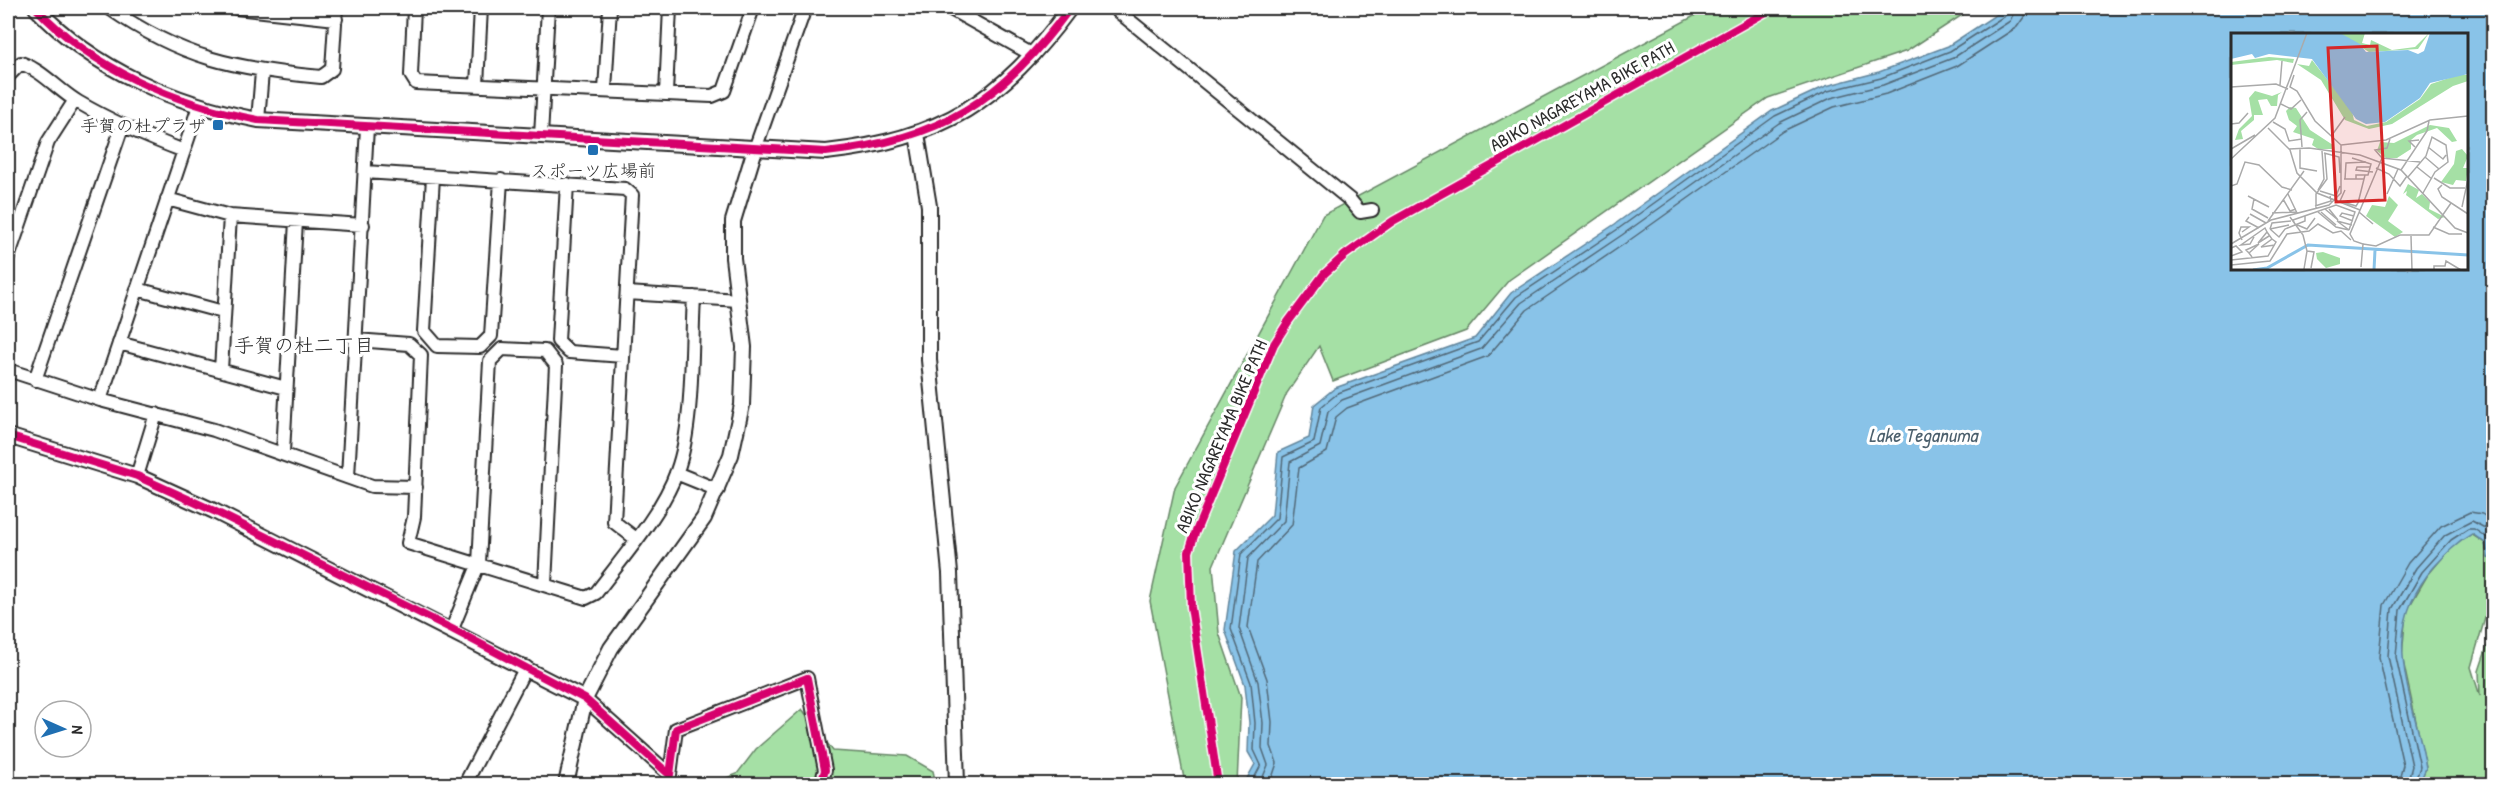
<svg xmlns="http://www.w3.org/2000/svg" width="2501" height="792" font-family="'Patrick Hand','Klee One',sans-serif">
<style>
.green{fill:#a5e0a5;stroke:#688668;stroke-width:1.5}
.water{fill:#89c3e8;stroke:#63869c;stroke-width:1.5;fill-rule:evenodd}
.lines{fill:none;stroke-linecap:round;stroke-linejoin:round}
.shore{stroke:#516877;stroke-width:1.5}
.minor-casing{stroke:#2b2b2b;stroke-width:16}
.tertiary-casing{stroke:#2b2b2b;stroke-width:18}
.minor{stroke:#fff;stroke-width:12}
.tertiary{stroke:#fff;stroke-width:14}
.cycleway-casing{stroke:#fff;stroke-width:11}
.cycleway{stroke:#d6006c;stroke-width:8}
.poi-dot{fill:#1f6fb2;stroke:#fff;stroke-width:2}
.labels{text-anchor:middle;dominant-baseline:central;stroke-width:6;stroke-linejoin:round;paint-order:stroke}
.street-label{font-size:18px;fill:#2b2b2b;stroke:#fff}
.poi-label{font-size:18px;fill:#2b2b2b;stroke:#fff;text-anchor:end}
.neighbourhood-label{font-size:20px;fill:#2b2b2b;stroke:#fff}
.water-label{font-size:20px;font-style:italic;fill:#4c606d;stroke:#fff}
.inset-river{fill:none;stroke:#89c3e8;stroke-width:3}
.inset-road{fill:none;stroke:#aaa;stroke-width:1.5}
.view{fill:#d62828;fill-opacity:0.15;stroke:#d62828;stroke-width:3}
.inset-edge{fill:none;stroke:#2b2b2b;stroke-width:3}
</style>
<rect width="100%" height="100%" fill="#fff"/>
<filter id="ink" filterUnits="userSpaceOnUse"><feTurbulence type="fractalNoise" baseFrequency=".0167" numOctaves="2"/><feDisplacementMap in="SourceGraphic" scale="12" xChannelSelector="R" yChannelSelector="G"/><feConvolveMatrix kernelMatrix="1 2 1 2 8 2 1 2 1" color-interpolation-filters="sRGB"/></filter>
<g filter="url(#ink)">
<!-- green -->
<path class="green" d="M1709 8H1973L1907 51 1768 98 1509 280 1466 331 1333 381 1319 346 1287 393 1213 566 1219 633 1241 697 1237 784H1185L1150 601 1175 487 1323 215Z
M2471 534 2485 543 2488 558 2493 559V598L2487 611 2471 667 2480 696 2479 671 2493 629V784H2419L2426 768 2402 656 2406 612 2427 576 2455 543Z
M802 709 833 751 907 756 933 771 936 784H711L737 774 756 749Z"/>
<!-- water -->
<path class="water" d="M2006 8H2493V559L2488 558 2485 543 2472 534C2456 543 2446 554 2434 567 2376 633 2414 694 2426 768L2419 784H1244L1255 764 1248 752 1249 723 1245 685 1225 630 1236 551 1272 515 1278 452 1309 438 1314 405 1335 388 1475 338 1511 293 1615 224 1772 111 1826 86 1879 72 1948 46ZM2232 34H2466V268H2232Z"/>
<g class="lines">
<!-- shore -->
<path class="shore" d="M1251 784 1261 765 1254 750 1255 723 1251 683 1231 629 1241 554 1277 518 1283 457 1314 442 1321 407 1338 393 1478 342 1516 297 1618 229 1775 116 1828 91 1881 78 1950 51 2006 15 2009 8
M1260 784 1268 765 1262 748 1263 723 1258 682 1239 628 1248 558 1284 521 1290 462 1320 446 1328 412 1342 400 1481 349 1521 303 1622 235 1779 123 1831 98 1883 85 1953 58 2010 21 2016 8
M1270 784 1277 763 1271 746 1272 722 1267 679 1248 627 1257 562 1292 525 1299 468 1327 452 1336 417 1347 408 1488 356 1527 310 1627 242 1783 131 1834 107 1886 94 1957 66 2017 27 2024 17 2025 8
M2398 784 2403 765 2379 657 2384 605 2408 563 2441 526 2470 512 2482 514 2494 522
M2407 784 2412 766 2388 656 2392 609 2416 568 2445 535 2472 521 2494 533
M2414 784 2420 767 2396 657 2400 610 2422 572 2451 540 2468 529H2474L2489 539 2494 552"/>
<!-- minor casing -->
<g class="minor-casing">
<path id="minor" d="M109 8C181 58 235 69 321 77L332 69 336 8
M236 8 336 19
M414 8 411 75 416 83 712 96 724 91 753 8
M949 8 1033 55
M1114 8 1350 200 1360 212 1372 210
M8 76 21 63C43 71 58 90 78 102 112 122 147 137 184 151
M477 85 481 8
M605 90 610 8
M666 93 670 8
M258 120 262 72
M541 136 548 8
M755 149 805 8
M365 172 625 189 632 195 614 522 636 539
M433 177 424 331 437 346 480 347 491 336 501 180
M567 184 558 341 569 352 623 356
M167 199 230 216 363 225
M8 258 48 142 75 100
M137 289 223 312
M627 293 739 300
M356 340 409 344 421 355 414 517 408 543 586 598 596 593C623 557 662 513 677 471 694 425 691 348 694 297
M119 343 286 388
M8 370 100 400 214 430 372 486 416 487
M221 370 230 216
M35 380 122 127
M100 400 199 106
M283 452 296 221
M676 473 718 490
M137 476 156 414
M348 477 367 127
M452 629 479 563 490 361 502 349 545 351 556 365 545 584
M585 699 670 775 676 729 807 678 825 770 821 784
M465 784 526 667"/>
</g>
<!-- tertiary casing -->
<g class="tertiary-casing">
<path id="tertiary" d="M36 8C94 70 176 104 258 120L826 152C942 140 1002 100 1070 8
M8 9 9 8
M917 134 929 206V360L950 573 957 784
M8 436 137 476 214 511 585 699
M566 784 585 699 611 648 704 518 731 455 742 405 744 347 733 258V221L755 149"/>
</g>
<!-- minor -->
<use href="#minor" class="minor"/>
<!-- tertiary -->
<use href="#tertiary" class="tertiary"/>
<!-- cycleway casing -->
<g class="cycleway-casing">
<path id="cycleway" d="M36 8C94 70 176 104 258 120L826 152C942 140 1002 100 1070 8
M8 436 137 476 214 511 452 629 585 699 670 775 676 729 807 678 825 770 821 784
M1218 784 1191 607 1189 552 1194 536 1274 344 1288 322 1324 274 1345 255 1393 221 1773 8"/>
</g>
<!-- cycleway -->
<use href="#cycleway" class="cycleway"/>
</g>
</g>
<!-- markers -->
<g class="poi-dot">
<rect x="212" y="119" width="12" height="12" rx="3"/>
<rect x="587" y="144" width="12" height="12" rx="3"/>
</g>
<g class="labels">
<!-- street labels -->
<g class="street-label">
<text transform="translate(1582 96) rotate(-29)">ABIKO NAGAREYAMA BIKE PATH</text>
<text transform="translate(1221 436) rotate(-67)">ABIKO NAGAREYAMA BIKE PATH</text>
</g>
<!-- poi labels -->
<g class="poi-label">
<text x="206" y="125">手賀の杜プラザ</text>
<text x="593" y="170" text-anchor="middle">スポーツ広場前</text>
</g>
<!-- neighbourhood labels -->
<g class="neighbourhood-label">
<text x="304" y="344">手賀の杜二丁目</text>
</g>
<!-- water labels -->
<g class="water-label">
<text x="1923" y="434">Lake Teganuma</text>
</g>
</g>
<!-- overview -->
<g transform="translate(2231 33)">
<rect width="237" height="237" fill="#fff"/>
<path d="M108 0H134L131 10 139 12 140 7 161 17 184 14 198 0 187 16 138 19ZM38 24 63 26 62 30 46 27 0 32V29ZM81 27 121 78 123 87 136 93 155 89 189 66 200 51 227 42H237V48L222 53 161 91 138 96 114 87 90 47 66 31 78 33ZM24 58 41 63 51 59 47 62 46 73H40L36 66 27 67 32 82H23V87L10 98 12 106 4 107 8 96 21 83 18 65ZM59 74 65 75 79 97 102 112V116H87L81 112 83 106 62 99 66 93 58 87 55 78ZM199 92 218 95 226 108 221 109 206 95 186 102 180 107V116L166 125H155L146 118 149 109 163 110ZM231 116 237 123 232 135H237L235 148 225 147 222 152 210 149 223 131 225 118ZM177 151 188 157 185 165 191 161 199 169 198 176 214 184 207 186 175 162 176 158 172 161ZM158 163 167 172 157 188 172 199 164 204 135 183 141 172 154 174ZM92 219 109 225V231L95 235 86 226 85 220Z" fill="#a5e0a5"/>
<path d="M0 0H109L129 11 135 19 177 17 187 21 193 18 199 0H237V41L199 50 189 65 154 89 135 91 125 86 81 26 38 21 24 25 21 21 0 26Z" fill="#89c3e8"/>
<path class="inset-river" d="M22 237 36 235 77 212 237 222M143 237 144 217"/>
<path class="inset-road" d="M153 0H172M49 52 51 28M0 54 45 51 57 56M50 71 60 76 70 67M42 89 54 96 58 108 71 106M0 91 8 90 17 80M37 95 59 117 66 140 86 160 129 177M101 102 114 84M110 112 155 107 199 87 237 83M71 114 69 87 76 79M184 114 178 108 188 107M197 114 212 126 215 122M69 115V135L86 138M0 116 24 102M58 116 78 115 129 122 170 137 224 195 237 200M93 120 108 124 109 140M194 124 208 136M121 125 140 131 137 142H125V146M151 125 189 129M0 126 44 85 76 0M139 134H126L125 137 142 139M186 134 201 146M145 135 158 141 169 153 176 143M170 137 196 98 198 88M177 144 195 123 201 104 215 112 217 129 204 139 192 160M203 145 219 155H234M113 146H133M114 146 115 130 135 129M211 152 207 156 211 164 237 181M0 153 6 151 14 129 28 132 51 154 61 157M87 157 93 146 91 118M114 157 109 168 125 173 127 170M89 158 105 163 109 153M57 161 66 180M156 161 167 136M17 163 38 174M23 166 21 176 37 185M52 166 59 178 65 176M127 170 134 142M84 173 100 168 99 163M231 174 237 146M85 176V161L96 146 94 121M94 176 107 187 98 176M87 179 105 194 118 197M90 179 105 192M128 179 142 191M41 180 65 179M19 181 35 190M18 184 15 188 28 195M59 184 72 202 76 218 73 236M37 188 73 138M122 188 109 183 111 180 123 183M64 191 62 187 105 172 124 179 118 197M64 191 76 196 84 185M202 194 218 201H231M39 196 48 204 54 196 74 188V183M39 196 41 190 60 188M39 196 58 192M118 197 106 188 121 192M11 199 18 194H10L8 200 11 207M36 199 41 206 30 214 44 212M36 199 27 210 38 203M180 203 181 237M23 204 19 211 10 212 34 195 36 199M0 211 40 187 98 172 110 160V112L84 88 66 58 59 54 63 42M132 211 145 213 169 202H198L220 170M0 215 5 213 11 219 0 223M76 218 83 219 80 235M18 220 15 217 28 211 18 220 21 224M0 227 37 223 45 209 41 206M0 232 39 228 56 201 78 198 87 191 102 200 110 198 120 207M130 234 132 211 123 208 119 201 151 125 144 117 156 115 159 106M56 237H139M203 237V233H214L215 228 230 237"/>
<path class="view" d="M146 13 154 167 105 169 97 15Z"/>
<rect width="237" height="237" class="inset-edge"/>
</g>
<!-- margin -->
<rect width="2501" height="792" fill="none" stroke="#fff" stroke-width="30"/>
<rect x="15" y="15" width="2471" height="762" fill="none" stroke="#2b2b2b" stroke-width="2" filter="url(#ink)"/>
<!-- north arrow -->
<g transform="translate(63 729) rotate(93)"><circle r="28" fill="#ffffff" stroke="#aaaaaa" stroke-width="1.5"/>
<path d="M0-4.5L10 22L0 15L-10 22Z" fill="#1f6fb2"/>
<text y="-9" font-size="16" font-weight="bold" text-anchor="middle" fill="#2b2b2b">N</text>
</g>
</svg>
